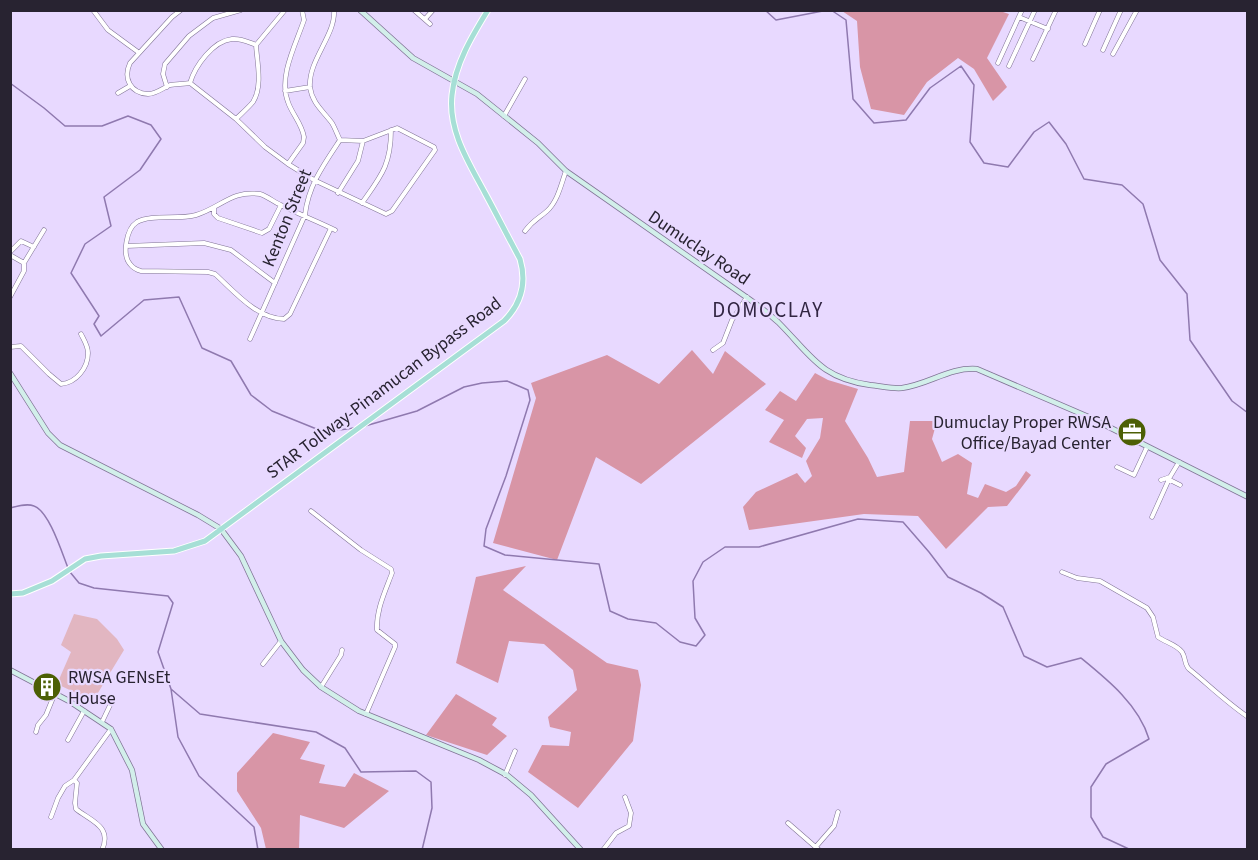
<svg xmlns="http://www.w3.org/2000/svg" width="1258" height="860" font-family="'Source Sans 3',sans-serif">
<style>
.green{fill:#e2b6c1}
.forest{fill:#d895a6}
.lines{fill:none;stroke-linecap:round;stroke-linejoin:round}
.stream{stroke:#8f79af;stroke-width:1.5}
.street-casing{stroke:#817496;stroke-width:5}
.secondary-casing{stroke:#817496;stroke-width:6}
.primary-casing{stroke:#fff;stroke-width:7}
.street{stroke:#fff;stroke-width:4}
.secondary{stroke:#d2efea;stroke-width:4.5}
.primary{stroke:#a6dfd6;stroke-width:5}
.labels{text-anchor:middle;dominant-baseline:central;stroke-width:4.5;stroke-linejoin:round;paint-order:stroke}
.street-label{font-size:18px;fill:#282331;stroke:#e8d9ff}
.poi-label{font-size:18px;fill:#282331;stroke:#e8d9ff;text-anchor:end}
.quarter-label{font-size:21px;letter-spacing:1.5px;fill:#312542;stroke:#e8d9ff}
</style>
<rect width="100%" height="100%" fill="#e8d9ff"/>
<!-- green -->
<path class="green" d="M74 614 97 619 117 639 124 650 93 701 57 684 71 652 61 645Z"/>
<!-- forest -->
<path class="forest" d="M997 10 1009 14 987 58 1007 87 993 101 974 69 958 58 927 82 904 115 871 109 860 67 857 21 842 11Z
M692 350 713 374 725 351 766 384 641 484 596 457 557 560 493 543 536 398 531 383 607 355 659 384Z
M815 373 828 380 858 389 845 421 868 458 877 477 904 472 910 421H937L932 439 942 462 958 454 972 463 967 494 978 498 985 484 1006 492 1016 486 1026 471 1031 475 1007 506 988 507 946 549 918 516 864 514 749 530 743 507 756 492 797 473 805 483 812 476 806 461 820 438 823 418 807 419 795 436 806 448 802 458 769 442 784 420 765 410 780 391 796 401Z
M526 566 503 590 607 663 638 670 641 685 633 741 578 808 528 772 542 745 569 746 571 732 550 727 548 717 577 690 573 670 544 644 509 641 498 683 456 663 476 577Z
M456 694 497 718 492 725 507 736 487 755 426 735Z
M273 733 310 742 300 759 325 765 319 783 345 787 354 773 389 791 344 828 300 815 299 849H266L261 828 237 791V773Z"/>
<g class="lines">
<!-- stream -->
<path class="stream" d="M765 10 776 20 828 10
M831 10 846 20 853 99 874 123 906 120 930 88 961 66 974 85 970 142 984 163 1008 167 1034 132 1049 122 1066 144 1084 179 1122 185 1143 204 1160 260 1187 294 1190 340 1232 401 1248 413
M10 83 44 108 65 126H102L128 116 151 125 161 139 140 170 104 197 111 226 85 244 71 273 99 316 94 324 101 336 144 300 179 297 202 348 231 361 251 395 272 411 324 432 354 428
M365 426 417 411 464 387 482 383 507 381 528 390 530 400 506 476 486 529 484 546 505 555 599 564 610 611 628 619 656 623 680 642 696 646 705 635 695 618 693 581 703 562 725 547H759L858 519 903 522 929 552 948 577 981 593 1003 607 1024 656 1047 667 1081 658C1108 680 1139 705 1149 739L1106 764 1091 787V817L1103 837 1131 850
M10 508C18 506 27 503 34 506 49 511 62 553 68 568
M70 572 79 583 94 588 168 596 173 603 158 652 171 689 200 714 316 732 345 748 361 772 416 771 431 782 432 808 422 850
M171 689 178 737 199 776 254 827 258 850"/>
<!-- street casing -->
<g class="street-casing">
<path id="street" d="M93 10 108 30 138 52
M181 10 172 17 130 63C123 78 130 93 148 94 156 94 163 88 170 85 177 84 184 84 190 83L236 119 265 147 288 164 314 180 386 214 392 211 435 150 434 147 397 128 363 141 340 140
M334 10C336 35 308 60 310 87 312 103 323 111 332 123 335 128 337 134 340 140
M414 10 430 24
M1019 17 1048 29
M425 19 433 10
M1085 44 1100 10
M256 45 285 10
M1103 50 1121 10
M1113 54 1137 10
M1033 59 1056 10
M998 63 1022 10
M1009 66 1035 10
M190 83C195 66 213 41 232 39 241 38 248 42 256 45
M167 87 163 74 165 64 189 36 213 18 241 10
M285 91 310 87
M118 93 130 86
M504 116 525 79
M236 119C241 114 248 108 253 102 263 86 257 62 256 45
M288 164 303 143 304 137C302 124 292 114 288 102 278 77 296 44 304 20L302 10
M338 193 358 161 363 141
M362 203C381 176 391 165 391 130
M214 208V214L218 218 262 233 269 229 281 205
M331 228 290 314 284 319C257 319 234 291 215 274L208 272 141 271C137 270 133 268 130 264 122 255 126 229 137 222 151 214 179 220 196 215 222 207 231 190 260 194 267 196 274 202 281 205 298 214 317 221 335 230
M525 231C533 220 538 219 547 211 558 201 561 184 566 171
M126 246 204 243 231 250 275 283
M10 252 21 241 34 247
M10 255 24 263
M10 297 24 271V263L44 230
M250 339 305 215C308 186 324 164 340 140
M10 347 21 346 49 374 61 384C76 383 88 368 88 353 88 346 84 340 81 334
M713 350 723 343 732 320 747 297
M1117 467 1134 475 1147 447
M1161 480 1170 477 1179 462
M1170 480 1180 485
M311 511 361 550 391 569 392 573C385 592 376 610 377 630L395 644V647L366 714
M1152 517 1170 477
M1062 572 1077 578 1100 581 1147 608 1153 617 1158 637C1165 642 1177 645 1182 652 1186 658 1184 664 1189 669 1209 685 1226 702 1248 717
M263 664 281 641
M321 687 341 655 342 650
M102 722 112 701
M36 732 38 725 46 715 55 693
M68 740 84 711
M505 775 515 751
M74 780 77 783 75 803 76 809C89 820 113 826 102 850
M51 817 58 798 65 786 74 780 111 729
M788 823 819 850
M603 850 616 833 629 826 631 813 625 797
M813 850 834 826 838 812"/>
</g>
<!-- secondary casing -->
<g class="secondary-casing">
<path id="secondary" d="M360 10 413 58 477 94 538 143 566 171 749 299C759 306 769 314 778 322 811 355 820 378 870 385 881 386 892 389 902 388 930 384 949 367 977 369L1091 418 1248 497
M10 373 48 433 60 445 198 515 221 529 241 556 281 641 303 670 321 687 359 711 479 760 507 775 531 795 581 850
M10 670 69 701 111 729 132 770 143 824 162 850"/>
</g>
<!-- primary casing -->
<g class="primary-casing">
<path id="primary" d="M10 594 23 593 52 581 85 559 101 556 174 551 205 541 504 321C522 303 527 283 520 259 508 237 497 215 485 193 469 163 448 131 452 95 455 64 472 36 488 10"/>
</g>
<!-- street -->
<use href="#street" class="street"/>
<!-- secondary -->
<use href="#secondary" class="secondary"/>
<!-- primary -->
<use href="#primary" class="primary"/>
</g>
<!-- icons -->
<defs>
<g id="office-disc" transform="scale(1.5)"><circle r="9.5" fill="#4c5f05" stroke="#e8d9ff"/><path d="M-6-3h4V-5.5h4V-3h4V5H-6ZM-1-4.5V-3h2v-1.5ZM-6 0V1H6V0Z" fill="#fff"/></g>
<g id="building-disc" transform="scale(1.5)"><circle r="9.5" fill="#4c5f05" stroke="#e8d9ff"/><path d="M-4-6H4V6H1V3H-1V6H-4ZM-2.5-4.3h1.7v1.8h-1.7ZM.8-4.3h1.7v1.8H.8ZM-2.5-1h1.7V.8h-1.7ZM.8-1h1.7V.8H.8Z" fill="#fff"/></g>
</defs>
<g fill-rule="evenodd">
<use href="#office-disc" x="1132" y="432"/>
<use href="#building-disc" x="47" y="687"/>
</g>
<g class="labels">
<!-- street labels -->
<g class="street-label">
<text transform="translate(287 218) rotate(-68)">Kenton Street</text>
<text transform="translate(699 248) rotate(34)">Dumuclay Road</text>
<text transform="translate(384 388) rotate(-37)">STAR Tollway-Pinamucan Bypass Road</text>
</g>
<!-- poi labels -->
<g class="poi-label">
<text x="1111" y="422">Dumuclay Proper RWSA<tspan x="1111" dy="21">Office/Bayad Center</tspan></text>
<text x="68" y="677" text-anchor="start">RWSA GENsEt<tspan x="68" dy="21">House</tspan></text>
</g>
<!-- quarter labels -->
<g class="quarter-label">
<text x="768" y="310">DOMOCLAY</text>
</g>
</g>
<!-- border -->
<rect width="1258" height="860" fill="none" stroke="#282331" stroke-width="24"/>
</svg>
